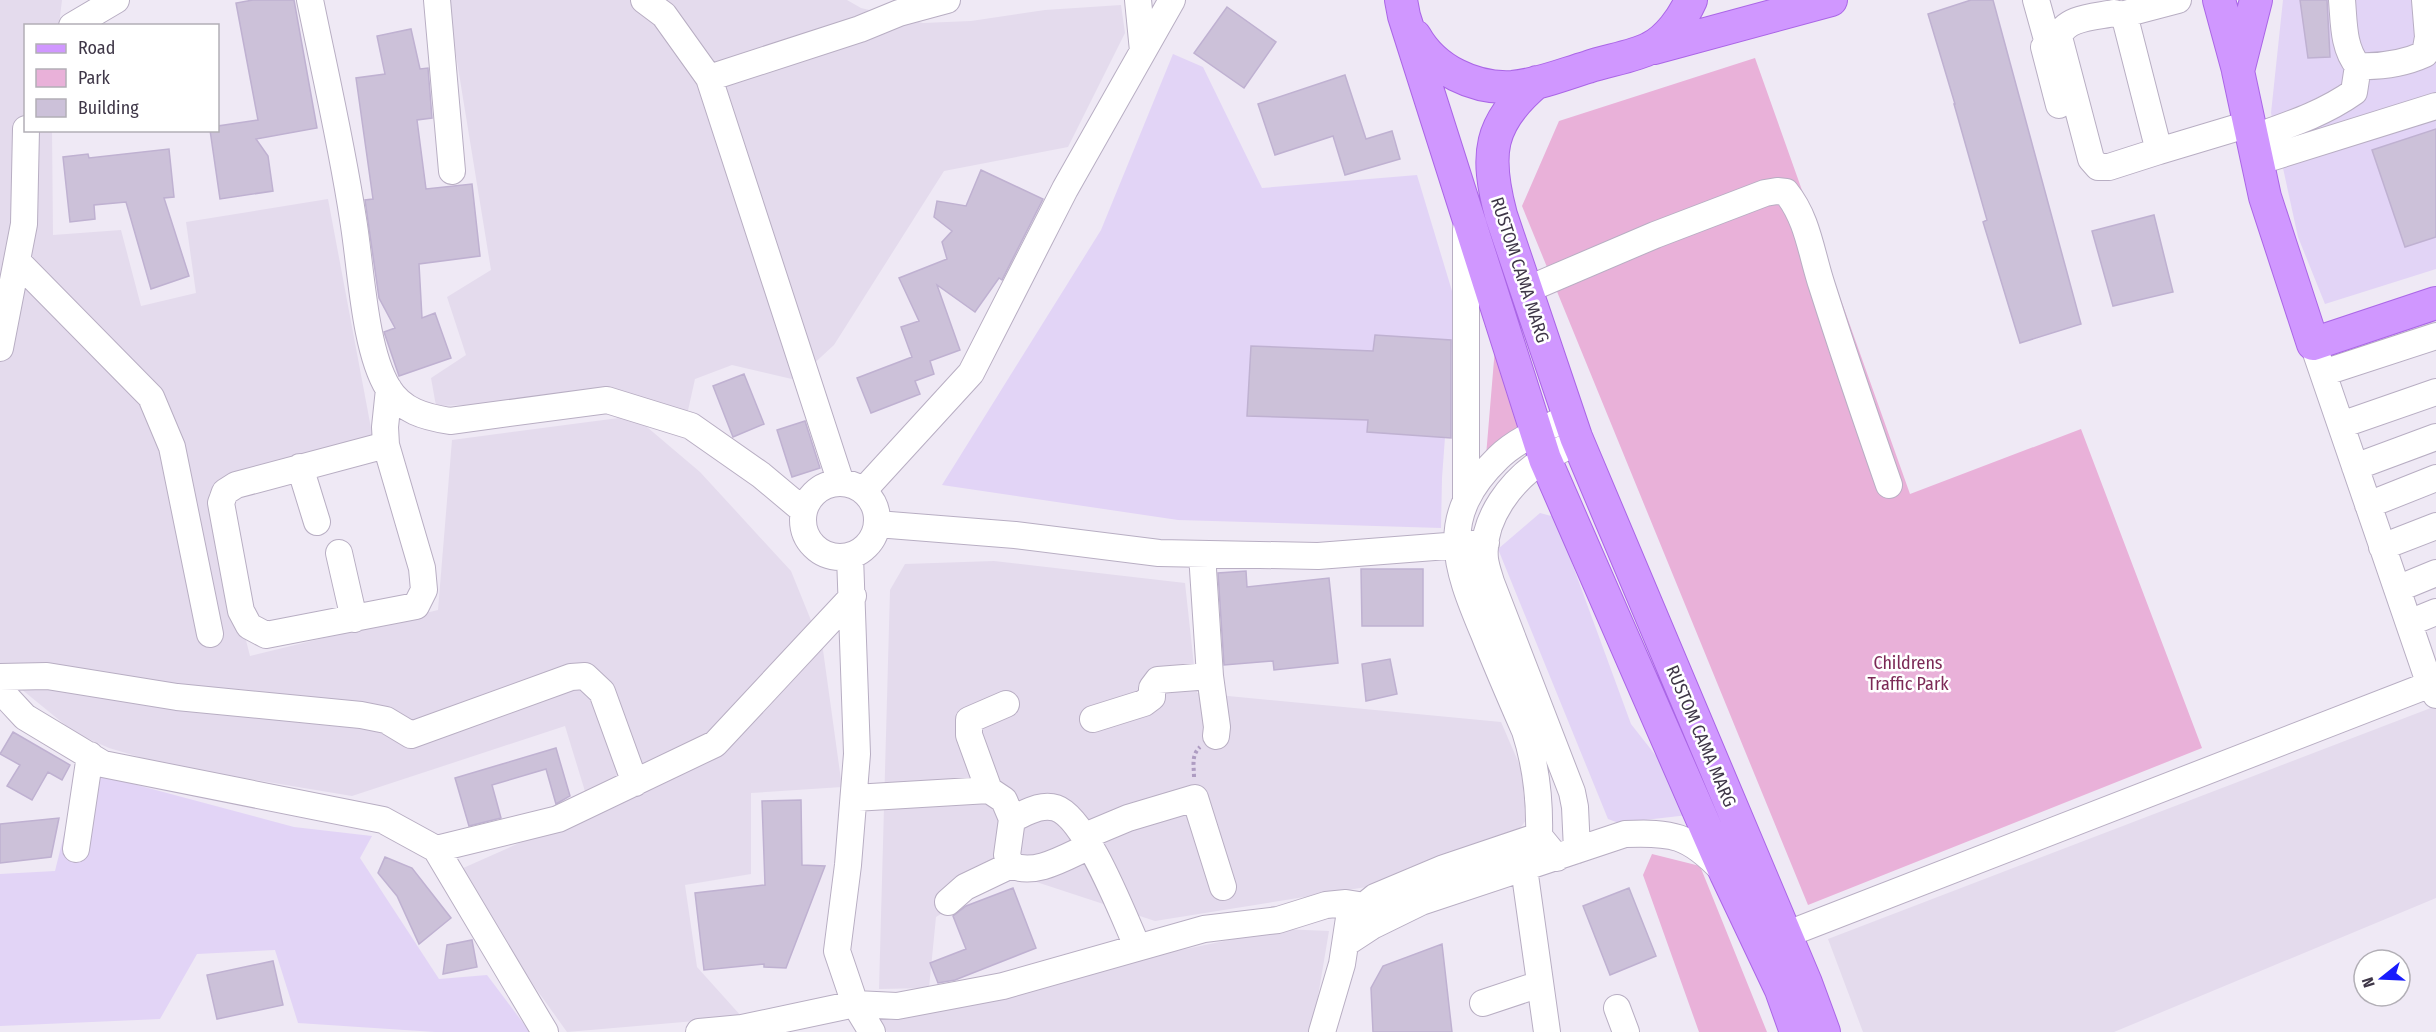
<svg xmlns="http://www.w3.org/2000/svg" width="2436" height="1032" font-family="'Fira Sans Condensed',sans-serif">
<style>
.residential{fill:#e4dbed}
.commercial{fill:#e2d4f6}
.green{fill:#e9b1d9}
.building{fill:#ccc1d9;stroke:#bfb1d1;stroke-width:1.5}
.lines{fill:none;stroke-linecap:round;stroke-linejoin:round}
.minor-casing{stroke:#b8aec3;stroke-width:28}
.major-casing{stroke:#aa66e6;stroke-width:34}
.path{stroke:#ae9cc2;stroke-width:4;stroke-dasharray:3 3;stroke-linecap:butt}
.minor{stroke:#fff;stroke-width:26}
.major{stroke:#d097ff;stroke-width:32}
.labels{text-anchor:middle;dominant-baseline:central;stroke-width:5;stroke-linejoin:round;paint-order:stroke}
.street-label{font-size:18px;fill:#3f3748;stroke:#fff}
.park-label{font-size:18px;fill:#7c2956;stroke:#fff}
</style>
<rect width="100%" height="100%" fill="#efe9f5"/>
<!-- residential -->
<path class="residential" d="M0 0H62L59 25 26 26V130L52 131 53 235 121 230 141 306 196 293 186 222 328 199 374 444 209 493 250 656 438 610 452 440 634 416 700 472 791 571 823 650 842 787 751 793V874L685 885 697 967 742 1017 567 1032 534 986 461 869 591 811 565 726 352 796 166 765 109 748 75 733 4 675 0 665Z
M447 0H847L861 8 923 23 971 21 1045 10 1121 5 1125 33 1068 147 944 171 834 345 796 380 732 365 695 379 687 415 582 401 436 406 431 378 466 355 447 297 491 270Z
M994 561 1185 583 1197 693 1501 722 1537 805 1513 838 1478 869 1155 921 1009 873 936 917 929 988 879 989 890 590 905 564Z
M2436 706V898L2114 1032H1863L1828 939Z
M1282 929 1329 931 1312 1032H887L877 1019 1114 964Z"/>
<!-- commercial -->
<path class="commercial" d="M2283 0H2436V269L2325 304 2298 237 2271 113Z
M1173 54 1203 67 1262 188 1417 175 1455 301 1442 478 1441 528 1178 520 942 485 1101 230Z
M1540 513 1555 517 1631 724 1660 761 1688 815 1619 823 1608 819 1498 549Z
M81 766 137 785 294 827 372 836 360 858 439 979 487 975 530 1032H435L298 1023 275 950 197 954 160 1019 0 1026V874L55 871Z"/>
<!-- green -->
<path class="green" d="M1755 58 1910 494 2081 429 2202 748 1808 905 1522 206 1559 121Z
M1495 348 1520 432 1485 468Z
M1652 854 1700 866 1767 1032H1699L1643 875Z"/>
<!-- building -->
<path class="building" d="M253 0H294L317 128 256 139 268 156 273 191 220 199 210 130H218V126L258 120 236 3Z
M1971 0H1993L2081 324 2020 343 1983 222 1987 220 1954 104H1955L1928 14Z
M2300 0H2327L2330 57 2308 58Z
M1227 7 1276 42 1244 88 1194 53Z
M411 29 420 69 428 68 432 118 417 120 426 189 472 184 480 256 419 264 422 318 435 313 451 358 399 376 384 332 395 328 379 298 365 200 373 199 356 78 385 74 377 36Z
M1345 75 1366 139 1392 131 1400 159 1345 175 1333 136 1275 155 1258 104Z
M2436 129V237L2405 247 2372 150Z
M169 149 174 197 164 198 189 276 151 289 126 202 94 205 95 219 70 222 63 157 88 154 89 158Z
M981 170 1043 199 1002 280 999 278 975 312 937 285 960 350 930 361 934 374 915 381 920 394 871 413 857 378 912 357 901 327 919 321 899 278 947 259 942 242 952 231 934 217 937 201 966 206Z
M2154 215 2173 292 2113 306 2092 231Z
M1375 335 1451 340V438L1367 432 1368 420 1247 416 1251 346 1373 351Z
M744 374 764 424 733 437 713 386Z
M805 421 820 468 792 477 777 430Z
M1361 569H1423V626H1362Z
M1246 571 1247 587 1329 578 1338 663 1274 670 1273 661 1224 665 1218 573Z
M1390 659 1397 694 1366 701 1362 664Z
M13 732 70 765 62 780 48 772 32 800 7 786 20 765 0 754Z
M556 748 570 796 556 804 546 769 492 785 501 818 469 826 455 778Z
M801 800 802 865 825 866 786 968 764 967V964L704 970 695 893 765 885 762 801Z
M59 818 51 857 0 863V824Z
M385 857 412 868 451 918 419 944 397 896 378 873Z
M1013 888 1036 948 955 980 938 983 930 963 966 949 953 916 966 906Z
M1629 888 1656 956 1610 975 1583 906Z
M472 940 477 967 443 974 447 945Z
M1442 944 1452 1032H1373L1371 988 1383 966Z
M273 961 283 1005 217 1019 207 975Z"/>
<g class="lines">
<!-- minor casing -->
<g class="minor-casing">
<path id="minor" d="M310 0C325 73 342 146 353 219 361 266 364 349 388 388 402 411 425 417 450 421L607 400 691 426 761 475 804 511
M437 0 452 171
M644 0 664 15 709 78 841 483
M1138 0 1143 51
M2036 0 2048 43
M2342 0C2344 23 2343 48 2358 66 2382 67 2403 64 2425 54L2428 37 2425 0
M2121 15 2126 22 2159 151 2109 167H2098L2091 159 2059 37C2065 17 2096 17 2114 13L2121 15 2178 0
M72 26 116 0
M2059 37 2049 41 2044 47 2059 105
M709 78 860 29 899 13 947 0
M2252 138C2288 125 2323 114 2354 92L2358 66
M2159 151 2249 124
M2257 162 2436 106
M17 261 151 397 172 447 210 634
M1526 290 1655 235 1765 193 1777 191 1786 192C1808 219 1811 253 1822 286 1843 352 1866 419 1889 485
M2313 344 2430 685 2436 695
M0 348 24 224 26 129
M2323 373 2436 336
M2341 425 2436 392
M386 445 236 485 225 492 221 503 241 611 249 626 266 635 416 606 424 590 422 568 386 445 385 427 389 389
M300 467 317 522
M2355 467 2436 437
M803 520a37 37 0 1 1 74 0a37 37 0 1 1-74 0Z
M863 491 971 373 1065 189 1172 0
M1466 499V229
M2368 505 2436 478
M877 524 1015 535 1159 553 1318 556 1486 543
M2382 547 2436 526
M339 553 354 619
M850 556 857 754 848 865 837 951 855 1004 872 1032
M2397 589 2436 573
M2409 623 2436 612
M1210 676 1217 727 1216 736
M0 677 47 676 177 697 361 715 386 720 411 735 571 677 585 676 602 692 635 783
M0 690 25 717 103 764 383 820 436 849 545 1032
M1006 704 969 720V735L989 790 1004 800 1012 819
M1093 719 1144 703 1152 697V688L1158 680 1210 676 1202 554
M854 798 989 790
M1085 836 1128 818 1195 798 1223 887
M76 849 90 755
M436 849 558 819 715 744 853 596
M1577 850 1575 807 1572 792 1491 582C1489 575 1486 567 1485 559 1481 519 1512 479 1545 459 1555 452 1567 447 1578 441
M1557 858 1539 836C1540 801 1536 765 1525 731 1511 699 1497 667 1484 634 1455 565 1437 517 1498 458 1517 439 1546 428 1569 417
M1011 865C1035 877 1067 856 1090 846
M1524 868 1547 1032
M948 902 965 887 1011 865 1007 855 1012 819C1026 813 1041 803 1056 808 1086 818 1123 915 1137 946
M1785 935 2436 682
M1346 943 1372 926 1421 902 1625 834C1672 832 1689 835 1722 870
M1483 1003 1540 984
M1617 1008 1626 1032
M699 1032 742 1028 855 1004 897 1006 1003 986 1204 929 1278 920 1326 905 1346 903 1365 906
M1322 1032 1342 964 1349 918 1375 897 1444 868 1539 836"/>
</g>
<!-- major casing -->
<g class="major-casing">
<path id="major" d="M1401 0 1404 16 1545 459 1726 874 1781 990 1796 1032
M2219 0 2238 70
M2256 0 2238 71 2265 197 2313 344 2436 303
M1415 36C1434 70 1474 89 1512 87 1538 85 1564 74 1588 67 1605 61 1636 56 1650 48 1668 39 1683 18 1691 0
M1654 48 1831 0
M1537 82C1488 123 1485 155 1501 215L1576 437 1806 983 1824 1032"/>
</g>
<!-- path -->
<path class="path" d="M1194 777C1194 766 1191 755 1200 747"/>
<!-- minor -->
<use href="#minor" class="minor"/>
<!-- major -->
<use href="#major" class="major"/>
</g>
<g class="labels">
<!-- street labels -->
<g class="street-label">
<text transform="translate(1520 270) rotate(72)">RUSTOM CAMA MARG</text>
<text transform="translate(1701 736) rotate(67)">RUSTOM CAMA MARG</text>
</g>
<!-- park labels -->
<g class="park-label">
<text x="1908" y="663">Childrens<tspan x="1908" dy="21">Traffic Park</tspan></text>
</g>
</g>
<!-- legend -->
<rect x="24" y="24" width="195" height="108" fill="#ffffff" stroke="#b2afb6" stroke-width="1.5"/>
<rect x="36" y="44" width="30" height="9" fill="#d097ff" stroke="#b2afb6" stroke-width="1.5"/>
<text x="78" y="54" font-size="18" fill="#3f3748">Road</text>
<rect x="36" y="69" width="30" height="18" fill="#e9b1d9" stroke="#b2afb6" stroke-width="1.5"/>
<text x="78" y="84" font-size="18" fill="#3f3748">Park</text>
<rect x="36" y="99" width="30" height="18" fill="#ccc1d9" stroke="#b2afb6" stroke-width="1.5"/>
<text x="78" y="114" font-size="18" fill="#3f3748">Building</text>
<!-- north arrow -->
<g transform="translate(2382 978) rotate(252)"><circle r="28" fill="#ffffff" stroke="#b2afb6" stroke-width="1.5"/>
<path d="M0-4.5L10 22L0 15L-10 22Z" fill="#181bfd"/>
<text y="-9" font-size="16" font-weight="bold" text-anchor="middle" fill="#3f3748">N</text>
</g>
</svg>
